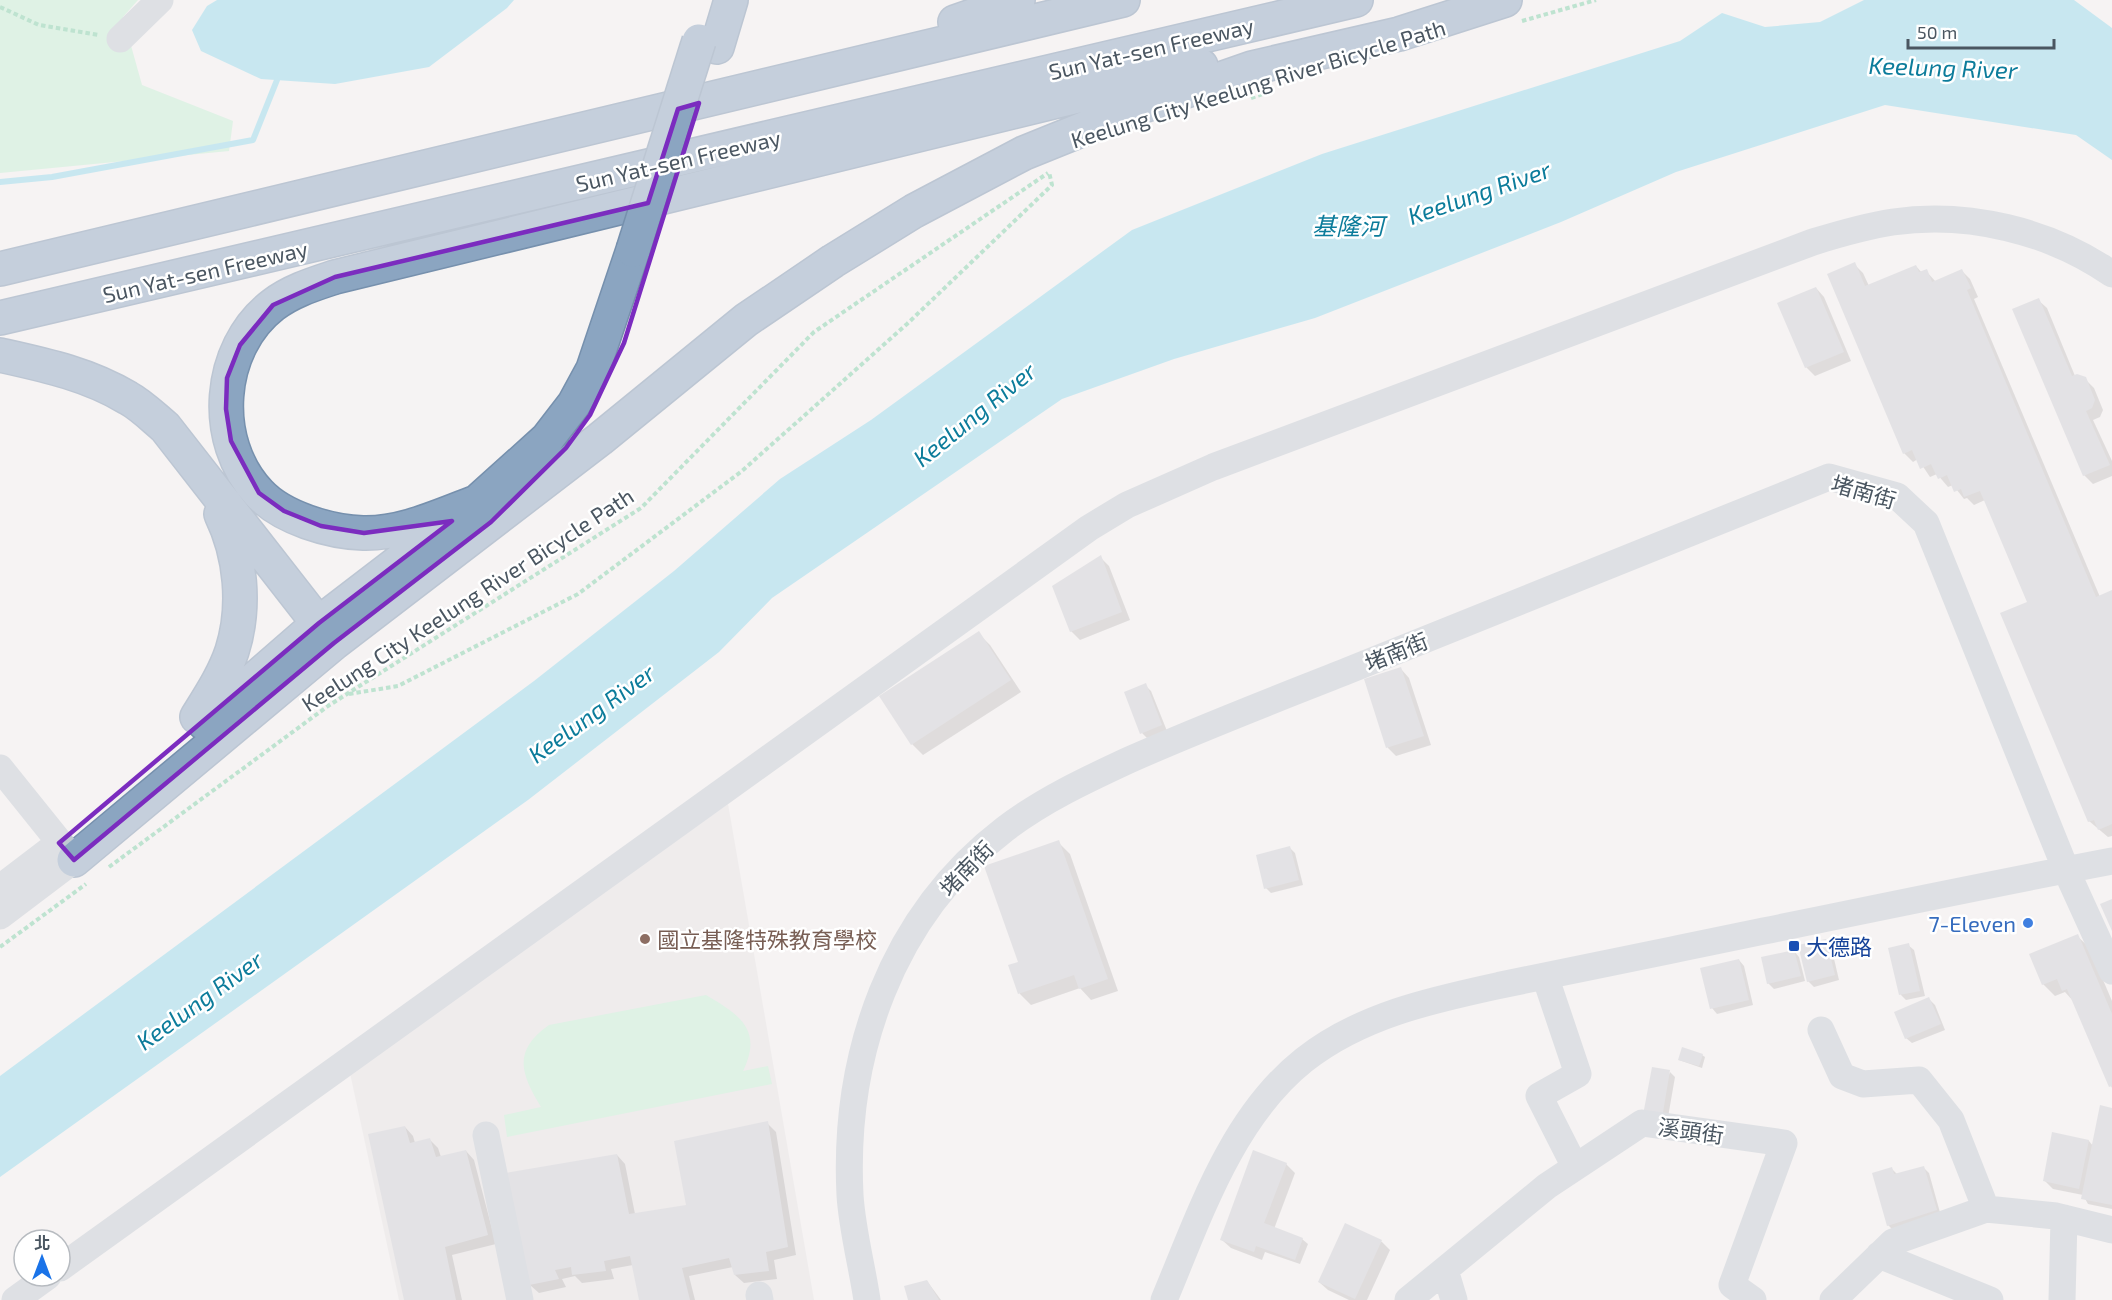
<svg xmlns="http://www.w3.org/2000/svg" width="2112" height="1300" font-family="'Exo 2','Noto Sans TC',sans-serif">
<style>
.education{fill:#e6e4e5}
.green{fill:#c3f1d5}
.water{fill:#90daee}
.shadow{fill:#0003}
.lines{fill:none;stroke-linecap:round;stroke-linejoin:round}
.stream{stroke:#90daee;stroke-width:6}
.building{fill:#cdcfd5}
.highway-casing{stroke:#7690ad;stroke-width:36}
.path{stroke:#7ad0a6;stroke-width:4;stroke-dasharray:4.5 3;stroke-linecap:butt}
.minor{stroke:#c1cad2;stroke-width:27}
.highway{stroke:#8ba5c1;stroke-width:33}
.highway-bridge-casing{stroke:#7690ad;stroke-width:36;stroke-linecap:butt}
.highway-bridge{stroke:#8ba5c1;stroke-width:33}
.marked{fill:none;stroke:#7b2cbf;stroke-width:4.5;stroke-linejoin:round}
.shop-dot{fill:#3f7fe0;stroke:#fff;stroke-width:2}
.education-dot{fill:#8d6e63;stroke:#fff;stroke-width:2}
.transit-dot{fill:#1a4fb4;stroke:#fff;stroke-width:2}
.labels{text-anchor:middle;dominant-baseline:central;stroke-width:5;stroke-linejoin:round;paint-order:stroke}
.street-label{font-size:22px;fill:#4a5661;stroke:#fff}
.shop-label{font-size:22px;fill:#366cbe;stroke:#fff;text-anchor:end}
.education-label{font-size:22px;fill:#785e54;stroke:#fff;text-anchor:start}
.transit-label{font-size:22px;fill:#164399;stroke:#fff;text-anchor:start}
.water-label{font-size:24px;font-style:italic;fill:#0c7c9b;stroke:#fff}
</style>
<rect width="100%" height="100%" fill="#f5f3f3"/>
<!-- education -->
<path class="education" d="M728 804 814 1300H399L350 1073Z"/>
<!-- green -->
<path class="green" d="M0 0H138L123 17 142 85 233 121 229 151 0 173Z
M706 995C740 1015 763 1030 743 1071L768 1066 772 1084 507 1137 504 1115 541 1107C521 1074 512 1051 549 1025Z"/>
<!-- water -->
<path class="water" d="M217 0H514L507 8 429 67 335 84 261 79 201 51 192 30 207 6Z
M1864 0H2074L2112 28V160L2076 135 1885 105 1676 172 1561 222 1315 318 1174 359 1062 399 772 598 719 652 528 800 0 1177V1076L534 681 674 571 780 479 871 420 1132 230 1322 154 1680 41 1722 13 1765 27 1820 22Z"/>
<!-- shadow -->
<path class="shadow" d="M1854 264 1863 273 1869 286 1916 266 1922 273 1926 271 1936 282 1962 271 1970 279 1978 297 1974 299 2100 597 2112 591V836L2108 837 2089 821 2028 603 1985 500 1974 505 1967 498 1964 499 1953 485 1948 487 1937 474 1930 477 1918 459 1913 462 1904 453Z
M1816 288 1824 297 1851 361 1815 376 1806 367Z
M2038 300 2047 308 2075 376 2085 379 2094 388 2103 410 2100 417 2093 420 2112 461V476L2093 484 2084 475Z
M1100 557 1109 566 1130 620 1080 640 1071 631Z
M978 633 990 645 1021 692 923 755 912 744Z
M1401 669 1409 678 1431 745 1396 756 1388 748 1365 680Z
M1145 685 1151 691 1167 731 1147 738 1142 733Z
M1058 842 1070 854 1118 991 1091 1000 1080 988 1031 1005 1020 994 1010 966 1020 963Z
M1290 848 1295 853 1303 885 1271 893 1266 888Z
M2077 936 2089 947 2112 1001V1088L2074 1002 2065 992 2055 996 2043 984Z
M1826 940 1831 946 1839 980 1814 987 1808 981Z
M1908 945 1914 950 1925 996 1906 1000 1901 995 1890 949Z
M1794 951 1799 957 1805 981 1774 989 1768 983Z
M1739 960 1744 966 1753 1005 1717 1014 1712 1008Z
M1929 999 1935 1005 1945 1030 1912 1043 1906 1038Z
M1702 1055 1705 1057 1702 1068 1679 1060Z
M1670 1072 1675 1077 1667 1123 1650 1120Z
M2112 1109V1209L2088 1204 2083 1195 2053 1189 2044 1180 2054 1134 2089 1141 2093 1146Z
M767 1123 776 1132 796 1255 774 1260 777 1279 744 1283 735 1275 733 1267 689 1276 695 1300H640L633 1265 611 1269 614 1279 582 1283 575 1276 562 1279 566 1287 539 1293 530 1285 617 1155 625 1164 635 1214 688 1206Z
M405 1127 413 1136 415 1143 430 1140 438 1148 441 1157 466 1151 474 1160 496 1244 452 1255 462 1300H405Z
M1286 1164 1295 1173 1274 1229 1302 1239 1308 1244 1300 1264 1265 1252 1262 1260 1231 1248 1222 1240Z
M1923 1167 1929 1173 1941 1216 1894 1231 1888 1225 1892 1169 1898 1175Z
M1346 1225 1382 1242 1390 1250 1367 1300H1349L1328 1290 1319 1282Z
M927 1281 941 1300H910Z"/>
<g class="lines">
<!-- stream -->
<path class="stream" d="M0 182 52 177 253 140 277 80"/>
</g>
<!-- building -->
<path class="building" d="M1855 262 1865 286 1916 265 1919 272 1927 269 1932 282 1962 269 1971 288 1967 290 2096 597 2112 590V824L2098 830 2094 820 2088 822 2000 613 2027 602 1980 491 1964 497 1961 489 1954 492 1947 475 1938 479 1931 464 1920 469 1912 450 1903 454 1827 274Z
M1816 287 1844 352 1805 368 1777 303Z
M2039 298 2072 376 2077 374 2086 377 2095 400 2092 408 2086 411 2110 465 2083 476 2012 309Z
M1101 555 1122 612 1070 632 1052 586Z
M979 631 1011 680 911 745 879 696Z
M1401 667 1424 736 1386 748 1364 679Z
M1146 683 1162 725 1140 734 1124 692Z
M1059 840 1108 979 1079 989 1074 975 1018 994 1008 965 1018 962 984 866Z
M1290 846 1299 880 1264 889 1256 855Z
M2112 899V931L2100 904Z
M2078 934 2112 1014V1086L2109 1087 2067 989 2062 991 2057 979 2042 985 2029 954Z
M1826 939 1835 975 1807 982 1798 945Z
M1909 943 1920 991 1899 995 1888 948Z
M1794 950 1801 976 1767 984 1761 957Z
M1739 959 1749 1000 1710 1009 1700 968Z
M1929 997 1941 1024 1905 1039 1894 1012Z
M1682 1047 1703 1054 1699 1066 1678 1060Z
M1652 1067 1670 1070 1662 1118 1643 1115Z
M2100 1105 2112 1108V1205L2081 1199Z
M768 1121 788 1247 766 1252 769 1271 734 1275 729 1258 682 1268 690 1300H639L630 1256 604 1261 606 1271 572 1275 571 1267 555 1270 559 1279 529 1285 505 1173 617 1154 629 1214 686 1205 674 1141Z
M405 1126 410 1143 430 1138 436 1157 466 1150 488 1235 445 1247 456 1300H404L368 1134Z
M2052 1132 2089 1140 2079 1189 2043 1181Z
M1253 1150 1287 1163 1264 1223 1303 1238 1295 1260 1256 1246 1254 1252 1220 1240Z
M1924 1166 1937 1210 1887 1226 1872 1173 1892 1167 1894 1174Z
M1345 1223 1382 1240 1355 1299 1318 1282Z
M927 1280 939 1300H908L904 1286Z"/>
<g class="lines">
<!-- highway casing -->
<g class="highway-casing">
<path id="highway" d="M955 22 1018 0
M717 47 731 0
M0 269 1123 0
M0 318 1356 0
M0 355C45 365 88 374 128 398 141 405 153 417 165 427L332 641
M477 502C441 515 403 534 363 533 330 532 282 518 259 493 210 441 217 348 273 305 291 291 314 284 335 277L1201 66
M197 717C210 696 224 675 232 651 246 607 241 555 221 514
M204 723 319 623 477 502 547 439 574 404 593 369 633 250
M74 860 334 643 600 439 746 320 833 261 914 211 1024 153 1123 113 1252 68 1399 34 1505 0"/>
</g>
<!-- path -->
<path class="path" d="M0 7 39 25 99 35
M1522 21 1596 0
M1251 98 1266 93
M349 694 398 686 578 594 742 471 907 324 1052 185 1049 172
M109 867 328 706 641 508 814 332 1048 173
M0 947 86 884"/>
<!-- minor -->
<path class="minor" d="M120 39 160 0
M0 768 74 860 0 916
M0 888 59 843
M1545 976 1578 1074 1539 1096 1575 1167
M1821 1030 1842 1076 1863 1084 1919 1080 1951 1120 1986 1209
M486 1135 520 1300
M1879 1255 1990 1300
M60 1268 1089 528 1127 505 1213 467 1813 242C1839 234 1866 226 1893 222 1968 211 2050 231 2112 274
M1445 1270 1454 1300
M759 1295 760 1300
M15 1300 48 1276
M867 1300C862 1266 852 1229 850 1195 843 1055 891 916 1005 829 1043 800 1086 780 1129 760 1201 728 1274 700 1347 671 1508 606 1669 541 1829 477L1897 496 1926 523 2066 870 2112 971
M1164 1300C1199 1217 1231 1118 1304 1060 1361 1015 1432 1000 1501 985 1558 973 1615 962 1672 950 1818 920 1965 889 2112 861
M1408 1300 1547 1186 1642 1123 1784 1143 1732 1285 1753 1300
M1833 1300 1893 1242 1986 1209 2056 1216 2112 1230
M2062 1300 2064 1218"/>
<!-- highway -->
<use href="#highway" class="highway"/>
<!-- highway-bridge casing -->
<g class="highway-bridge-casing">
<path id="highway-bridge" d="M633 250 699 41"/>
</g>
<!-- highway-bridge -->
<use href="#highway-bridge" class="highway-bridge"/>
</g>
<!-- marked area -->
<path d="M0 0H2112V1300H0ZM699 103 624 343 590 415 566 448 491 522 334 643 74 860 59 843 319 623 452 521 364 533 321 526 284 511 259 493 231 441 226 409 227 378 240 345 273 305 335 277 648 203 678 109Z" fill="#f5f3f3" fill-opacity=".55" fill-rule="evenodd"/>
<path class="marked" d="M699 103 624 343 590 415 566 448 491 522 334 643 74 860 59 843 319 623 452 521 364 533 321 526 284 511 259 493 231 441 226 409 227 378 240 345 273 305 335 277 648 203 678 109Z"/>
<!-- markers -->
<circle class="shop-dot" cx="2028" cy="923" r="6"/>
<circle class="education-dot" cx="645" cy="939" r="6"/>
<rect class="transit-dot" x="1788" y="940" width="12" height="12" rx="3"/>
<g class="labels">
<!-- street labels -->
<g class="street-label">
<text transform="translate(1151 48) rotate(-13)">Sun Yat-sen Freeway</text>
<text transform="translate(1258 83) rotate(-17)">Keelung City Keelung River Bicycle Path</text>
<text transform="translate(678 160) rotate(-13)">Sun Yat-sen Freeway</text>
<text transform="translate(205 271) rotate(-13)">Sun Yat-sen Freeway</text>
<text transform="translate(1864 491) rotate(16)">堵南街</text>
<text transform="translate(467 599) rotate(-33)">Keelung City Keelung River Bicycle Path</text>
<text transform="translate(1396 651) rotate(-22)">堵南街</text>
<text transform="translate(966 868) rotate(-46)">堵南街</text>
<text transform="translate(1691 1130) rotate(8)">溪頭街</text>
</g>
<!-- shop labels -->
<g class="shop-label">
<text x="2016" y="923">7-Eleven</text>
</g>
<!-- education labels -->
<g class="education-label">
<text x="657" y="939">國立基隆特殊教育學校</text>
</g>
<!-- transit labels -->
<g class="transit-label">
<text x="1806" y="946">大德路</text>
</g>
<!-- water labels -->
<g class="water-label">
<text transform="translate(1943 67) rotate(2)">Keelung River</text>
<text transform="translate(1479 192) rotate(-19)">Keelung River</text>
<text x="1348" y="225">基隆河</text>
<text transform="translate(974 414) rotate(-39)">Keelung River</text>
<text transform="translate(591 713) rotate(-36)">Keelung River</text>
<text transform="translate(199 1000) rotate(-36)">Keelung River</text>
</g>
</g>
<!-- north arrow -->
<g transform="translate(42 1258)"><circle r="28" fill="#ffffff" stroke="#b7bbc0" stroke-width="1.5"/>
<path d="M0-4.5L10 22L0 15L-10 22Z" fill="#1a73e8"/>
<text y="-9" font-size="16" font-weight="bold" text-anchor="middle" fill="#4a5661">北</text>
</g>
<!-- scale -->
<path d="M1908 39v9h146v-9" fill="none" stroke="#4a5661" stroke-width="3"/>
<text x="1917" y="39" font-size="18" fill="#4a5661" stroke="#ffffff" stroke-width="4.5" paint-order="stroke">50 m</text>
</svg>
